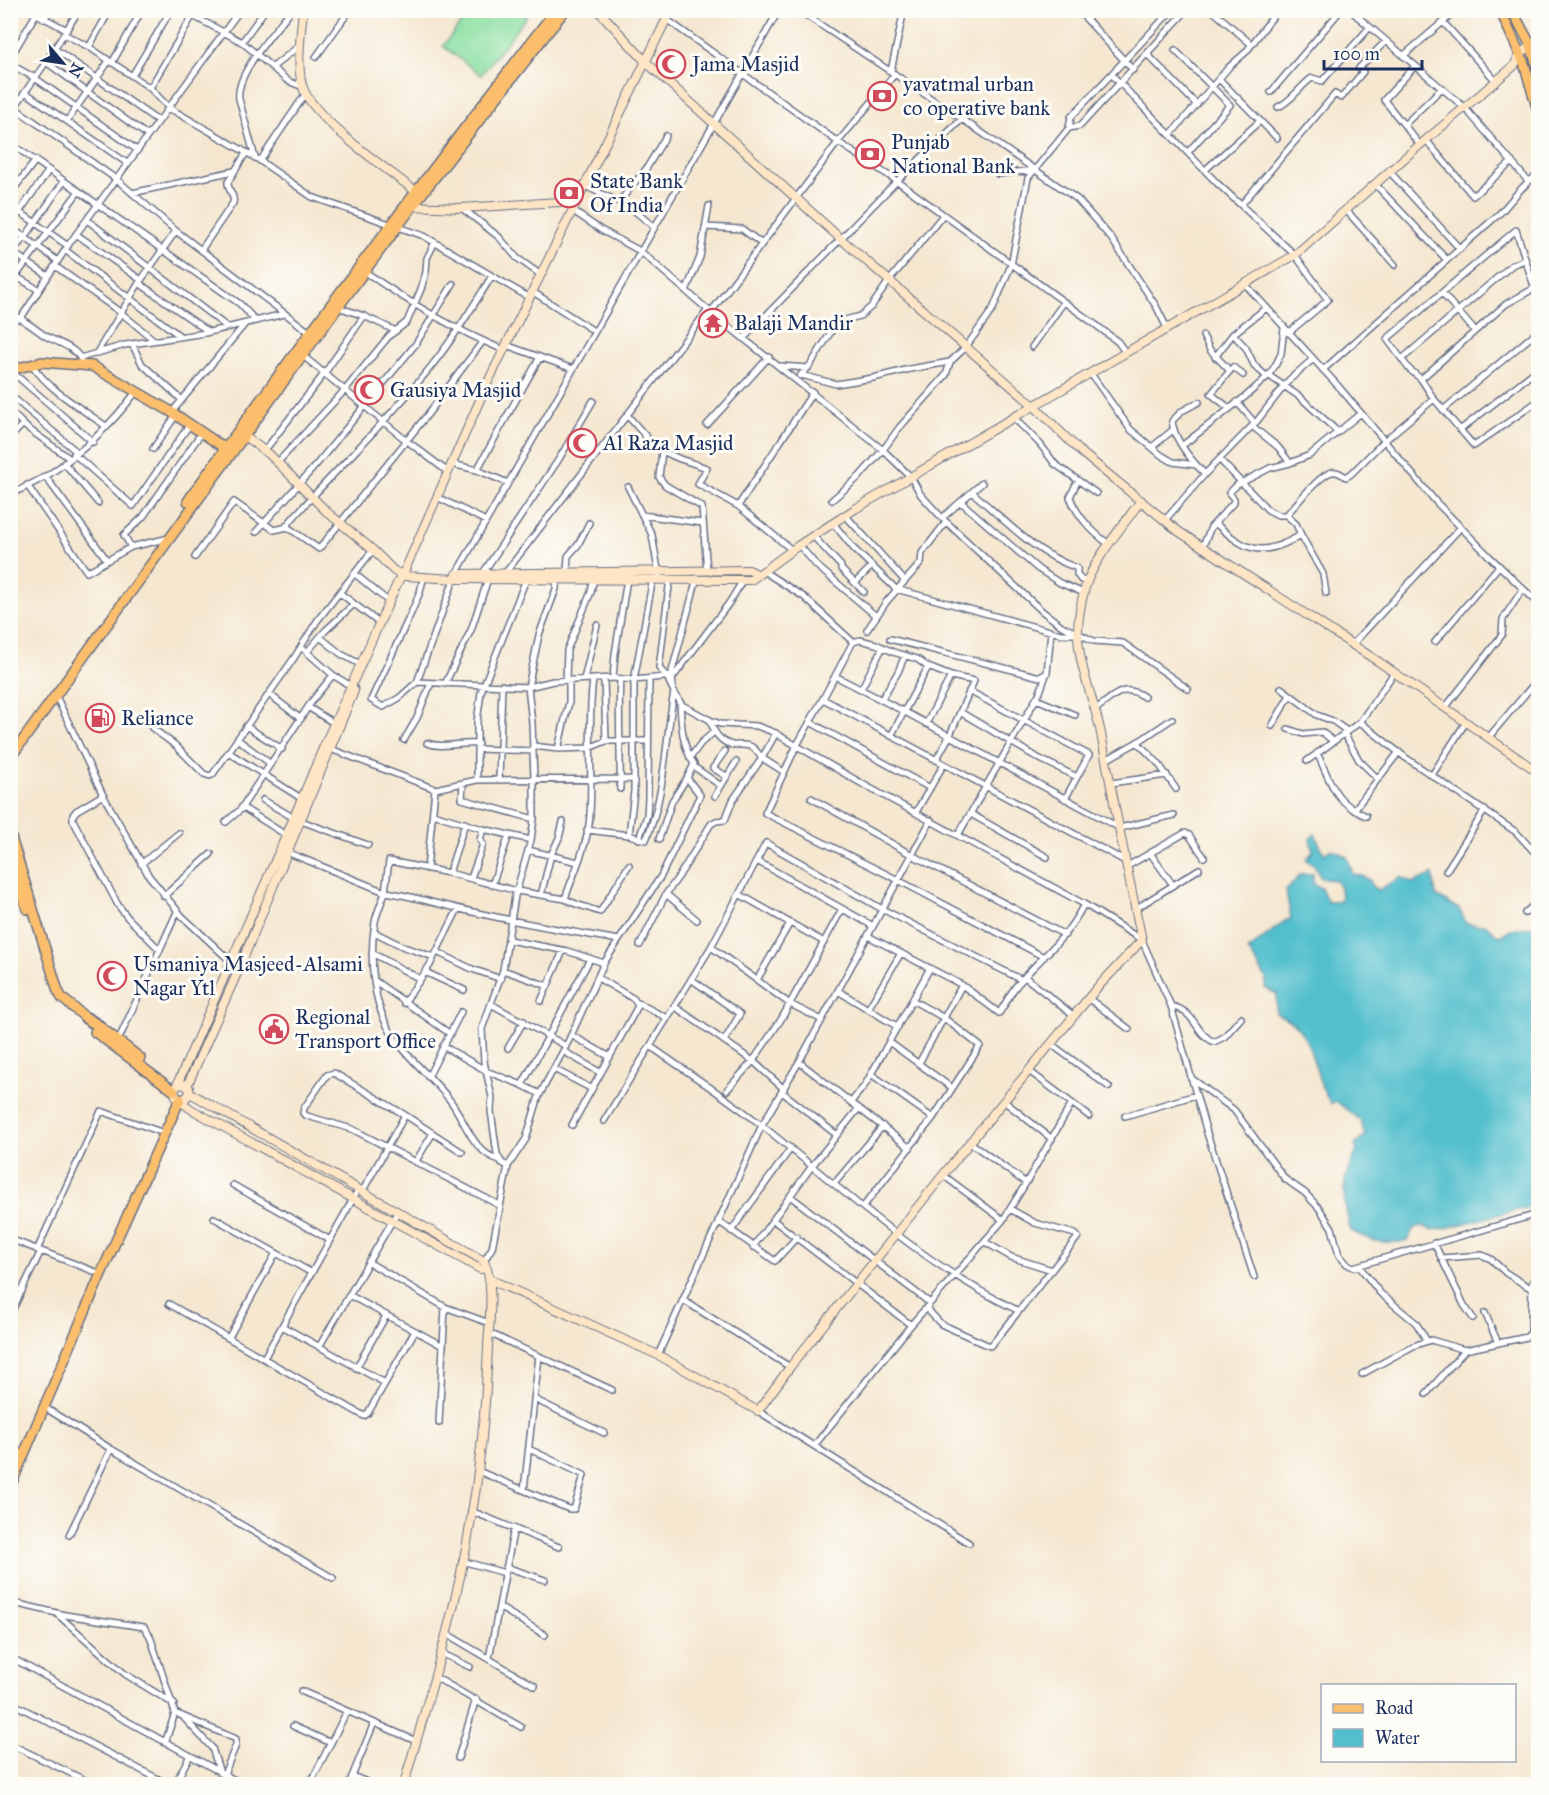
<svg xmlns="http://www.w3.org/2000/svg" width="1549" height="1795" font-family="'IM FELL Great Primer',serif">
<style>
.green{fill:#8adfa1;stroke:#528780;stroke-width:1.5}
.water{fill:#53bfcd;stroke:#377796;stroke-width:1.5}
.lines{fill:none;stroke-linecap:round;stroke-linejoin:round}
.street-casing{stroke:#676f86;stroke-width:8}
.secondary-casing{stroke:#676f86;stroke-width:10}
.primary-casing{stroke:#676f86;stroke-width:12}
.highway-casing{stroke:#676f86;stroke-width:14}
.street{stroke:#fff;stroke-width:5}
.secondary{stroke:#fde5c5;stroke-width:8}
.primary{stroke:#fabe6d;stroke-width:9}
.highway{stroke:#fabe6d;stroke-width:10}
.labels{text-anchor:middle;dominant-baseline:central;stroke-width:6;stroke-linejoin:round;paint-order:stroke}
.poi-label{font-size:21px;fill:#1b2f5e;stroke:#fdfcf7;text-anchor:start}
</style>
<rect width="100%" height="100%" fill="#fdfcf7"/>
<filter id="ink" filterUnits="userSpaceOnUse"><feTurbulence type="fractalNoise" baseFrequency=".0167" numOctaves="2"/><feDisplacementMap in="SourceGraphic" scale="12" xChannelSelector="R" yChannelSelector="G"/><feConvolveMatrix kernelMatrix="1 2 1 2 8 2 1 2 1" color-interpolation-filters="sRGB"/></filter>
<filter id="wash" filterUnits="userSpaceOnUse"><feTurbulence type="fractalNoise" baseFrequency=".008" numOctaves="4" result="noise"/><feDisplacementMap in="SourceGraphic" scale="24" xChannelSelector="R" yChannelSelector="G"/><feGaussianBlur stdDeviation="1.35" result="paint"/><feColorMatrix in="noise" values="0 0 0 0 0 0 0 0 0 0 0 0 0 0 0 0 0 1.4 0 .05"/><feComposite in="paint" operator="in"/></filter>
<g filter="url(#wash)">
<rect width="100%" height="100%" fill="#f5e7d0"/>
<!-- green -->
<path class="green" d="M470 11H520L527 16 481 75 443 46Z"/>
<!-- water -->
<path class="water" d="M1315 834 1324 854 1332 849 1347 857 1353 875 1362 876 1370 880 1372 886 1379 890 1401 877 1413 883 1433 874 1436 896 1459 909 1466 923 1479 925 1485 924 1499 936 1513 929 1538 926V1205L1446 1228 1431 1230 1423 1226 1414 1228 1408 1240C1385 1246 1370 1241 1350 1230 1343 1196 1339 1183 1357 1151L1355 1145 1365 1136 1361 1121 1337 1102 1331 1104C1314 1080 1316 1047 1296 1026 1291 1020 1282 1017 1276 1013L1277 994 1265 988 1266 978 1248 950 1285 921 1291 919 1286 891 1301 874H1313V883L1321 888 1328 902 1341 901 1340 888 1335 880 1321 878 1314 864 1306 860 1313 851 1310 839Z"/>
</g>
<g filter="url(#ink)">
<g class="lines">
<!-- street casing -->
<g class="street-casing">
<path id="street" d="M29 10 67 30
M182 10 242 42 288 81 303 87
M798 10 962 119 1077 199 1111 238 1156 306 1167 328
M1078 10 1133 70
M1212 10 1251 44
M1350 10 1465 108 1528 181
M44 19 50 10
M666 19 838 142 897 181 1096 325 1118 342 1125 352
M1443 22 1496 81
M64 34 89 47 150 88 169 108 256 158 312 197 424 236 530 298
M242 42 265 10
M89 47 110 10
M55 49 158 121
M1175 50 1230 105 1188 152
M1147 54 1197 105
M1403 56 1457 10
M316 57 350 10
M10 58 36 14
M46 62 147 135
M112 63 142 10
M10 64 35 78 137 150
M1415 66 1384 100 1420 145
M273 67 299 46
M891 71 904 10
M1112 75 1217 183 1295 255 1328 300 1288 333
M132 76 171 10
M1219 79 1277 138
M150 88 196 10
M25 92 127 163
M1271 92 1341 10
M1278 107C1292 101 1300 86 1312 78L1322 81 1370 27
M15 108 116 179 176 231 312 334
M10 114 46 62 79 10
M67 121 109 61
M1404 125 1442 88
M1069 128 1080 126 1187 10
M1171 134 1229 67 1246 52 1274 15
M1426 140 1473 196 1512 162
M10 143 240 304 256 321
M255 158 239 99C235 73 276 30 291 10
M260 161 306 93
M1205 170 1260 121
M1389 171 1460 249
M998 174 1035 170
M1375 184 1447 260
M585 186 630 207 654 227
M132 193 234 171
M10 194 36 160
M619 202 646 169 666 136
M10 205 68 246
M1241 205 1335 94 1341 98 1363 72 1359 68 1386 41
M463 209 499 237 517 258 541 275
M1346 210 1395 265
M573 211 601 230 640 251 708 310 883 450 911 477 921 495 942 518 1042 611 1062 626 1094 641 1123 643 1188 689
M87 220 227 327
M10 225 49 170
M10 227 58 261
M706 227 742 229 762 244
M76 234 141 280
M65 250 180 336
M201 250 233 203C236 195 227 190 228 182L246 153
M12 252 48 276
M10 255 28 233 64 181
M55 266 120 312 154 340
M364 271C408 302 455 330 504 350
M10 273 39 290
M139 283 209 332
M10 284 79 191
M1245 284 1339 387 1436 502 1490 557 1538 603
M686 291 700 257 709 206
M533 292 594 331
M1442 293 1475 331
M1538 299 1516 230 1387 339 1409 369 1421 379 1434 399 1474 446 1538 401
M338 307 364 316 396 331
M711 312 838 142 895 74
M10 313C23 319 33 327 44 335 57 343 72 345 81 359
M10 321 21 318 69 244 240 10
M1233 334 1246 348 1254 365 1267 377
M1203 336 1210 350 1230 371
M744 338 897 181 962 119
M483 341 428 414 319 549 286 526C331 474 382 427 425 374 451 343 471 309 492 276
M132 344 142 364 182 400
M506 345 573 369
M1032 347 1064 302
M96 354 139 283 176 231
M302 355 402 437 448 472
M1215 357 1233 334 1266 308
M80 358 125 345 205 333 284 314
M1402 359 1512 265 1525 260
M32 365C51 392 81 408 107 427
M780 366 808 368
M10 370 93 442
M1323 370 1499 214C1512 201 1523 183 1538 175
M1091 374 1130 429 1161 455 1173 462 1196 465
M801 375 836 384 873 378 910 369 950 362 966 347 993 309 1011 265 1028 178 1069 128 1071 117 1172 10
M1268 375 1300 397 1338 432
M800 376 811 364 834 327 845 320 860 316 871 307 889 281 943 215
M1421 379 1506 304 1535 288
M10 395 77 452
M1199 402 1182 411 1172 421C1174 440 1192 461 1205 474
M1237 402 1254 422 1252 426 1278 447 1290 463
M1229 408 1211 394 1233 367 1243 375
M1443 410 1538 331
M10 411 26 427 69 458
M172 412 245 324
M627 415 649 440 662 451 659 477 665 485 702 507 707 571
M1013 417 1040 444 1055 464 1096 493
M707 425 769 357
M1460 430 1538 369
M10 438 23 424
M1183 445 1246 396 1267 377 1275 366 1281 354 1284 328
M1152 447 1174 429
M153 449 176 415
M265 450 324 374 364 316
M662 451 680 459 707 468 698 484 738 506 792 550
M74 454 133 506 190 424
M1220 460 1268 510 1278 515H1286C1296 505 1320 474 1332 472 1338 471 1341 474 1346 477L1351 474 1384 441 1434 399
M278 462 345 390 389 336 407 322 421 289 426 272 427 258 435 242
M64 463 98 503
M452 464 477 470 508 483
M477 470 540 357
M45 476 107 560
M1078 480 1070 497C1077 516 1093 533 1109 544
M27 485 87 572 131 547 169 538
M628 487 652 535 659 575
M972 492C1006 521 1034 553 1077 568V574L1081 580 1087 581
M10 495C23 488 36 482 48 475 83 452 111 425 136 392
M437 497 486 521
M832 500 860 476 883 450 899 428 946 375 950 362
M961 502 1038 569 1060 583 1084 593
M738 506 813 392
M642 515 702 523
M845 515 904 580
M1286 515 1296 524 1301 535
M942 518 982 483
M1165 520 1205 474 1257 421 1289 380 1313 359
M833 523 854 549 896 589 1061 634H1076
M1215 523C1247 552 1262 558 1301 535L1323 574 1326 593
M256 532 316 465 415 345 453 284
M813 536 841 566V569L864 592
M799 545 817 566 876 616
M1203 546 1211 527 1234 502V499L1229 493 1237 485 1270 468 1290 463 1310 455 1361 413
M131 547 124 535 143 517 202 432
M195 557 234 502 274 530 288 527
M763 571 804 597 853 642 826 693 797 745 765 813 898 880 1044 957
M506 572 708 310
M567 572 568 556 578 545 589 523
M483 573 559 459 593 401
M355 574 389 602
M424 576 420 592 412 611 371 700 383 707 399 698 417 682 528 687 553 681 613 678 634 680 674 676 729 603 743 580
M670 578 659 668 667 677 672 688
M697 578 672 671 673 690 682 705 710 720 720 724 757 726 773 732 866 786 1084 904 1142 940 1171 1006 1207 1133 1254 1277
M856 582 871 567
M340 593 379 623
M867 630 887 601 921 563 922 553 946 522
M320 637 341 654 360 664
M890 639 1040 677 1047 673 1051 631
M853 642 860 640 876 644 893 652 917 659 928 667 951 676 974 681 949 737 936 760
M1435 642 1499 566
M1352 645 1461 527
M301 647 333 675 354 688
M307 652 325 631 354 604
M835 676 905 712 1120 828 1174 815
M613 678 615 654 627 579
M584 679 597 625
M604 679 606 741
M620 679C618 716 621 752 620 789
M566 680 567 650 591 592 594 578
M417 682 456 574 779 10
M445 684 471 630 488 579
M1281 688 1317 715 1333 721 1347 731
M861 689 883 647
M969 691 1089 755 1065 799
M269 694 301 719
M56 696 103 795 149 876 182 916 239 969
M823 699 1125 861
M1036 699 1075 715
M881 700 898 672 905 655
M308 707 335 724
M1445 708 1502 635 1503 619 1523 589
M1096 709C1113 697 1124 682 1144 697
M960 712 1038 758 1077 777
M710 720C713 731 720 742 732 745 739 746 745 743 752 747 755 749 759 754 762 758L776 733
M810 722 930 788
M1360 722 1406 758 1516 832 1538 856
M926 724 951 676
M246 726 282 749
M1272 726 1290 695
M152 728 175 745 204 774 210 776 213 774 294 658 317 621 373 550
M1288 729 1303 734 1322 732 1333 741
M1344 733 1359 760 1378 779
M891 736 928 667
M1488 738 1538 679
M237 739 271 764
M404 740 417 718 431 683
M1137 742 1158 763 1176 789
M427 743C442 749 460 742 478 744
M533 746 558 749 589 748 606 741H648
M328 748 435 789 477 780 634 779
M478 749 533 751
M558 749 569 702V680
M725 751 713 768 726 776
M228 752 304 800
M1317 753C1332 784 1333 801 1366 816
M690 758 701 743 714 732
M1106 760 1141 740 1172 719
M1307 761 1360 722 1394 673
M693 766 721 786
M1432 775 1466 722
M477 780V722L481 692 527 577
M499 780 502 685
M1111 783 1167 775
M463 784 462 799 534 819
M103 795 76 811 73 815V820L118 905 128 918 160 950
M715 796 736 762
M811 798 912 855 1065 935
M263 800 294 818
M242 807 289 837
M1354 810 1399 752
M916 812 944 764
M433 814 483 829 531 840
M971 814 1047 857
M301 821 368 845
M226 822 240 810 312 701 333 675
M587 830 629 835 646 840C666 793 665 741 674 692
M629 835 634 791V680L653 578
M958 835 1040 692 1046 675
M639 839 647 815 648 798 649 679
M659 839 672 801 687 778
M528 850 578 862
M284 851 385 892 389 861 449 873 517 891 565 899 576 904 600 912 629 865
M1150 853 1173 885
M757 861 873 926
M141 864 179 833
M1126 867 1185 833 1189 835 1204 857
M427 869 435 789
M1446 871 1485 810
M449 873 465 823
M471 878 483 844 480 840 483 829
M492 885 509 835
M666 894 697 920
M739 894 824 942
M541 895 551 855 559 838 563 822
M164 896 211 854
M565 899C574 872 589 842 590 814 593 768 587 726 593 679
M1135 909 1199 869
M1525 913 1538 901
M374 932 404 947 434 957
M868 936 962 985 999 1013C1006 1004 1010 993 1017 985 1042 956 1066 940 1084 904
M509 940 567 951 604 963
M640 945 666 894 679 876 711 824 716 821 725 820 733 800 762 758 784 772
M711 947 790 1004 822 1020
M437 952 472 969 501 979
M372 953 420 979
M503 970 548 986
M425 972 464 990
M1025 977 1074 1016
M691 979 740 1014 724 1041
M757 980 790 923
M375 981 449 1033
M838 991 898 1027
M1088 998 1129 1029
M541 1001 563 951
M404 1003 430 965 458 909
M638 1003 667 1018
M491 1004 566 1046
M674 1006 753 1061 784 1089
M1171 1006C1197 1012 1194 1033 1214 1042L1224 1037 1241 1018
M868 1009 901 953
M571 1035 610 1057
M118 1041 177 912
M889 1042 952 1088
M1051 1044 1109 1087
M443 1046 485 1070
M650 1046C688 1073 728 1098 765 1128 846 1192 924 1266 1019 1311
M508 1048 524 1021
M563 1051 601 1073
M799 1062 910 1148
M919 1063 962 985
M554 1069 592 1089
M486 1071 522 1085 540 1094
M1029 1071 1089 1116
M871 1074 933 1118
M428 1077 461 1012
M1191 1078 1234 1110 1285 1179 1305 1193 1319 1208 1332 1228 1339 1255 1347 1264 1353 1267 1538 1214
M522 1085 590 959
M727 1090 753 1061 782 1018 842 909
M782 1092 837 1135
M851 1102 865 1085 930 968
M1005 1102 1052 1139
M1125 1116 1196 1095
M604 1121 711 947 766 843 882 909 1022 980
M572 1125 638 1006 634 999 598 978
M971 1143 1026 1183
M462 1152 405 1115 334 1073 327 1075 304 1108 303 1113 307 1116 352 1129 499 1205
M500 1160C472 1153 465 1119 449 1099 432 1077 409 1060 394 1037 372 1006 369 959 375 922 377 912 382 902 385 892 408 895 429 902 452 907 507 921 563 930 619 940
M416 1161 433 1133
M508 1166 526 1139 539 1096 568 1042 604 963 661 876 700 795 687 778 694 764C682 747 681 722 680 702
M943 1175 1003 1220
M834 1184 883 1126
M233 1185 330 1240
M362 1192 405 1115
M790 1196 930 1303
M863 1207 933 1118 980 1046 944 1018 912 1000
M214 1218 312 1273
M773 1220 911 1325
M718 1221 775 1261 797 1237
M731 1231 791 1148
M10 1239 101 1274
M985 1242 1011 1257 1052 1270
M1434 1243 1464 1305 1473 1318
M753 1247 812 1166 859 1108
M37 1250 101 1111 164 1133
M1441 1258 1482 1255 1491 1259 1506 1273 1532 1289
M484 1261 492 1248 508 1166 502 1163 497 1154 491 1111 492 1097 484 1062 482 1029 503 970 515 896 531 840 534 819V779L532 723 528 687 539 635 556 589 557 577
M368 1262 445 1307 489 1323
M1359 1266 1380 1293 1416 1323 1427 1341
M10 1286 22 1291
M349 1295 443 1346
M683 1300 790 1367
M169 1304 364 1416 368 1413 415 1331
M926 1308 941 1324 985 1344 990 1346 994 1342 1078 1237 1075 1234 1035 1223 1010 1209
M1485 1313 1498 1343
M10 1315 41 1251
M282 1326 385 1383
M489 1333 612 1390
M229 1337 276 1253
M319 1347 398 1211
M658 1355 762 1125 799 1062 931 820
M264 1358 358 1190
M356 1368 386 1316
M1362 1374 1413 1346 1431 1340 1465 1350 1527 1337 1531 1332 1532 1284 1538 1271
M1426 1394 1465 1350
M534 1399 604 1433
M44 1407 111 1449 333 1578
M758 1411 969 1543
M439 1423 445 1307
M814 1446 911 1325 1003 1220 1026 1183 1072 1103
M478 1471 569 1509H574L584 1475 529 1449
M524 1490 539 1356
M471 1511 559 1547
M69 1535 111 1449
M462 1561 505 1573
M506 1567 545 1580
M10 1602 65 1615 144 1627 150 1636 175 1713 165 1743
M499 1607 545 1635
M57 1614 125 1674 174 1704
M447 1634 535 1686
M441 1653 470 1667
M10 1657 242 1784
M489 1658 514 1528
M435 1677 521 1727
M301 1691 416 1741
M10 1702 168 1784
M175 1713 236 1739V1745L220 1784
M184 1718 212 1748 220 1773
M293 1726 331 1743
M10 1744 93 1784
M458 1758 476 1699
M352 1776 372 1784
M175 1784 189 1757
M310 1784 347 1711
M349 1784 374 1723"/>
</g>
<!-- secondary casing -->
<g class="secondary-casing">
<path id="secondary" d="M303 10C301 31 296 69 303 88 315 121 391 172 421 195
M598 10 646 62 841 239 1033 405 1082 453 1178 531 1379 662 1538 772
M410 206 461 208 577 201
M244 436 269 454 327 512 373 550 394 571 401 574
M404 572 487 384 671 10
M456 574 749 570 757 574
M405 576 455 579 751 580 799 545 855 509 1295 255 1408 155 1514 66 1520 54 1538 40
M178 1085 183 1084 189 1088 190 1093 185 1099C176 1100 173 1094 176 1087L286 836 324 746 401 575
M187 1086 239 969 354 691
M190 1093 484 1261C495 1286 489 1320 488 1347 485 1443 471 1542 446 1635 433 1685 418 1735 404 1784
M182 1099 184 1104 191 1109 480 1269 487 1268
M489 1279 658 1355 758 1411 790 1367 943 1175 1096 989 1142 940C1127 871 1114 803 1101 734 1095 701 1078 667 1078 633 1078 618 1081 602 1085 588 1092 561 1125 524 1141 500"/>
</g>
<!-- primary casing -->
<g class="primary-casing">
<path id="primary" d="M1500 10 1524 63 1538 111
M1512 10 1531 46 1538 68
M10 370 42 362 92 366 170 411 229 451
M188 501C306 334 430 172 556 10
M10 758 338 307 421 195 565 10
M10 834 58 991 62 998 86 1018
M10 857 27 909
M99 1026 140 1058
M95 1032 174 1091
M10 1487 101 1274 180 1099"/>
</g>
<!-- highway casing -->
<g class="highway-casing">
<path id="highway" d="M86 1018 99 1026"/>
</g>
<!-- street -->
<use href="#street" class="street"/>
<!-- secondary -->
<use href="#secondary" class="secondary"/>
<!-- primary -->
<use href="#primary" class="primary"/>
<!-- highway -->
<use href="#highway" class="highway"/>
</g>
</g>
<!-- icons -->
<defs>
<g id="mosque-ring" transform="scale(1.5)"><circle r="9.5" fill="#fdfcf7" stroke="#d1495b" stroke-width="1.5"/><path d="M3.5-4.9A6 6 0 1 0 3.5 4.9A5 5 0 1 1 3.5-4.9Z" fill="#d1495b"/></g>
<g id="bank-ring" transform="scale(1.5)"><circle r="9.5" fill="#fdfcf7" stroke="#d1495b" stroke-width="1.5"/><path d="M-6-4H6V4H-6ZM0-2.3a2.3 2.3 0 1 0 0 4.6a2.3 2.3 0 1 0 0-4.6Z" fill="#d1495b"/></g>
<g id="temple-ring" transform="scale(1.5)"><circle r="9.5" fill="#fdfcf7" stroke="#d1495b" stroke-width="1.5"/><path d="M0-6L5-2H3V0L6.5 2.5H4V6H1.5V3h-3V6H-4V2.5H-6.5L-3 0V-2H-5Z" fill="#d1495b"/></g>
<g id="fuel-ring" transform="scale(1.5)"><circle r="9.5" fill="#fdfcf7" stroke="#d1495b" stroke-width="1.5"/><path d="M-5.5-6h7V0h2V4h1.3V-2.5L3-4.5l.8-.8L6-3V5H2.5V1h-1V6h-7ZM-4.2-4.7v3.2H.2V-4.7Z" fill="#d1495b"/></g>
<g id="civic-ring" transform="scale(1.5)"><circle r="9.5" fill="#fdfcf7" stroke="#d1495b" stroke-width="1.5"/><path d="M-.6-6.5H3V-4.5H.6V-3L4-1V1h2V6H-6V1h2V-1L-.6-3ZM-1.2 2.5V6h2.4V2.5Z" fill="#d1495b"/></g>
</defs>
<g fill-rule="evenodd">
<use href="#mosque-ring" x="671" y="64"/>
<use href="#bank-ring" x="882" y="96"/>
<use href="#bank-ring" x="870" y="154"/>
<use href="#bank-ring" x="569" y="193"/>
<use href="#temple-ring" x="713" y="323"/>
<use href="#mosque-ring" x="369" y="390"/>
<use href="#mosque-ring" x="582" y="443"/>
<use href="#fuel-ring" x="100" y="718"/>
<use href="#mosque-ring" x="112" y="976"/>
<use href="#civic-ring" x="274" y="1029"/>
</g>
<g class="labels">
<!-- poi labels -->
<g class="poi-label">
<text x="692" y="64">Jama Masjid</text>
<text x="903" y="84">yavatmal urban<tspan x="903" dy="24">co operative bank</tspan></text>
<text x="891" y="142">Punjab<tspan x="891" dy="24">National Bank</tspan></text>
<text x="590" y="181">State Bank<tspan x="590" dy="24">Of India</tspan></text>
<text x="734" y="323">Balaji Mandir</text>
<text x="390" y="390">Gausiya Masjid</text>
<text x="603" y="443">Al Raza Masjid</text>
<text x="121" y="718">Reliance</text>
<text x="133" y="964">Usmaniya Masjeed-Alsami<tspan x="133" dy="24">Nagar Ytl</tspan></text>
<text x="295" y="1017">Regional<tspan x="295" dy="24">Transport Office</tspan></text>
</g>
</g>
<!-- margin -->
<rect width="1549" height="1795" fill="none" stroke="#fdfcf7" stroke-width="36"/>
<!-- legend -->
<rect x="1321" y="1684" width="195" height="78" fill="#fdfcf7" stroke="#a3aaba" stroke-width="1.5"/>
<rect x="1333" y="1704" width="30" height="9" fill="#fabe6d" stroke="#a3aaba" stroke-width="1.5"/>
<text x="1375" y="1714" font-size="18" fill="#1b2f5e">Road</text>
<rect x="1333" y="1729" width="30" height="18" fill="#53bfcd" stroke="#a3aaba" stroke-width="1.5"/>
<text x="1375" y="1744" font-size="18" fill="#1b2f5e">Water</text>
<!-- north arrow -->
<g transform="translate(63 63) rotate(119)" stroke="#fdfcf7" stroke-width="4.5" paint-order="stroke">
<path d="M0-4.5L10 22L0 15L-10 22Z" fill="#1b2f5e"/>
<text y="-9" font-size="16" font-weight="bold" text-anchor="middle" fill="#1b2f5e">N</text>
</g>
<!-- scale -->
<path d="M1324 60v9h98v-9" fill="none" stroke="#1b2f5e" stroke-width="3"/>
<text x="1333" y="60" font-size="18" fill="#1b2f5e" stroke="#fdfcf7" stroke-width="4.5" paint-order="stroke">100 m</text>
</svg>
